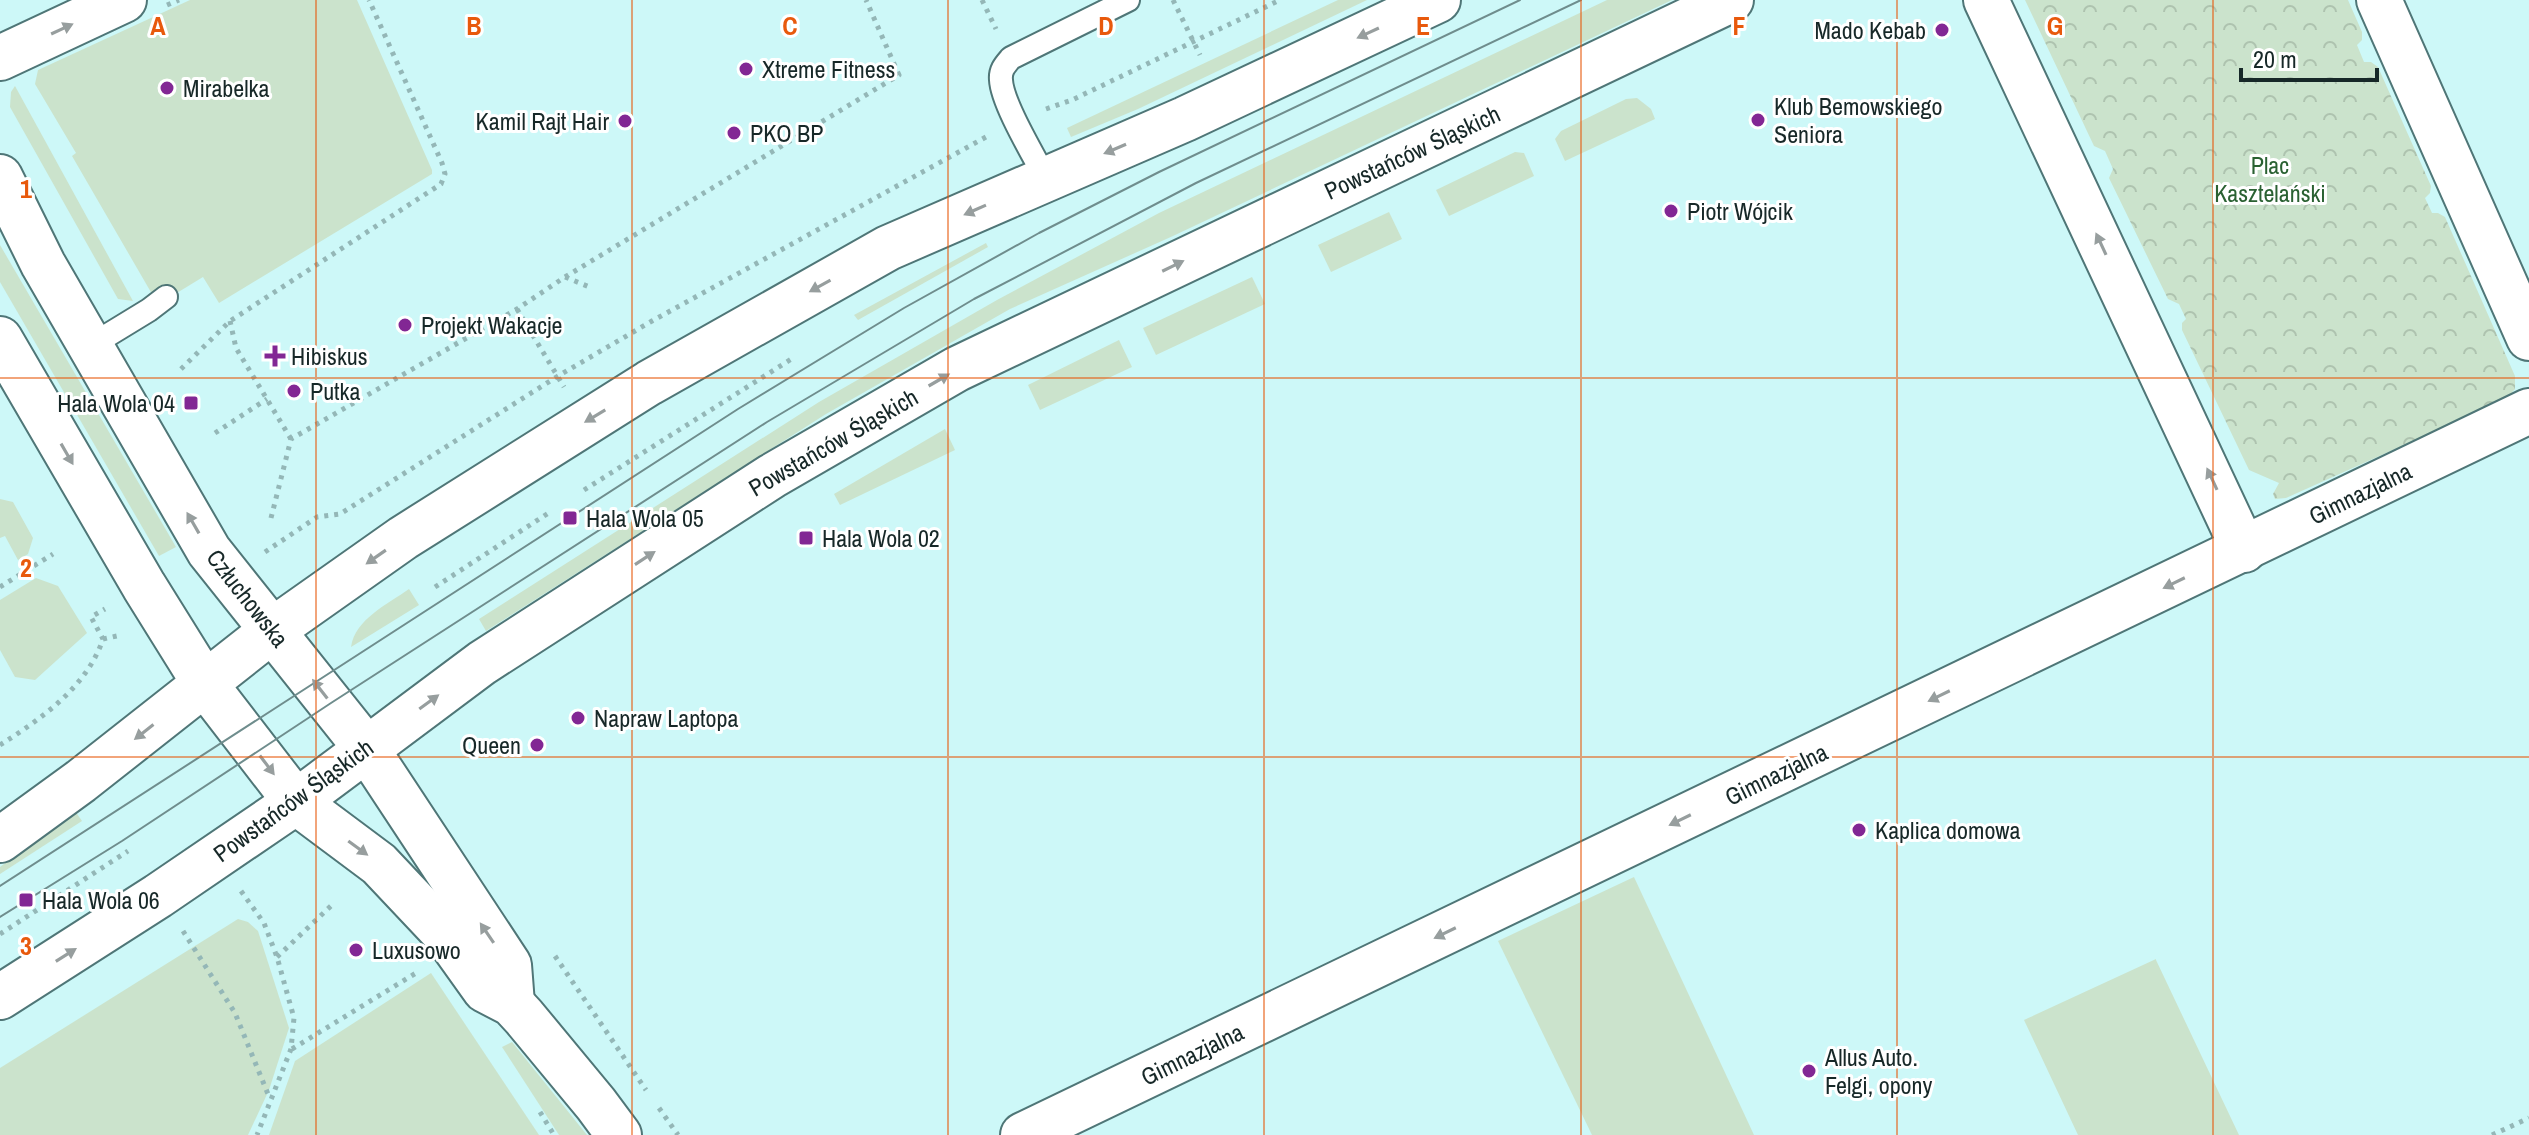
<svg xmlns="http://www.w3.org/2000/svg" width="2529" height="1135" font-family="'Archivo Narrow',sans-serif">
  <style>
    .green { fill: #cbe3cc }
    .park { fill: url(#park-crowns) }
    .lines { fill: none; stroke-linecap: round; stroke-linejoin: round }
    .service-casing { stroke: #4f7677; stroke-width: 26 }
    .minor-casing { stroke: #4f7677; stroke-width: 48 }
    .tertiary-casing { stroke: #4f7677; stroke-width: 48 }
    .secondary-casing { stroke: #4f7677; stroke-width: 48 }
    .path { stroke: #94b7b7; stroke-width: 5; stroke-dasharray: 4 6; stroke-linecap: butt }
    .service { stroke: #fff; stroke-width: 22 }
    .minor { stroke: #fff; stroke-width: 44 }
    .tertiary { stroke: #fff; stroke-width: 44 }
    .secondary { stroke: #fff; stroke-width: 44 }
    .tram { stroke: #6f8d8d; stroke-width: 2 }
    .oneway { fill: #979e9e }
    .grid { fill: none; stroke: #e8590c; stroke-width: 2; stroke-opacity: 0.55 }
    .poi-dot { fill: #822794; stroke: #fff; stroke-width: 3 }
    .labels { text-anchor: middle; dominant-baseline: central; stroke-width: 6; stroke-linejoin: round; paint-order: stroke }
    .poi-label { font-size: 24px; fill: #172828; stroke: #fff; text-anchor: start }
    .street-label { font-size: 24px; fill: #172828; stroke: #fff }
    .park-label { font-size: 24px; fill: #2a6132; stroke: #fff }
    .grid-label { font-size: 26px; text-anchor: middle; font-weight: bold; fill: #e8590c; stroke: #fff; stroke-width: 6; stroke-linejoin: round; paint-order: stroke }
  </style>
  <defs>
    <pattern id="park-crowns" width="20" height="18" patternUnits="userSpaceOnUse" patternTransform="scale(2)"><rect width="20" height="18" fill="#cbe3cc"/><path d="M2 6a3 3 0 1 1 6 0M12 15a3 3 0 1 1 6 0" fill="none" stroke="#aec3af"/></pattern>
  </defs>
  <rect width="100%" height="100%" fill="#cdf8f8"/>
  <g class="green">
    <polygon points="190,0 357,0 432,170 432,174 219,303 203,277 167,299 152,294 72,156 76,153 35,84 38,70"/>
    <polygon points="1338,0 1367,0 1138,109 1071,137 1067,128"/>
    <polygon points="1607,0 1672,0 1173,236 1010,309 826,414 486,631 479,619 819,402 997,300 1159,213"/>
    <polygon points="15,86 133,301 118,299 10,107 11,92"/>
    <polygon points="1637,98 1651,109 1655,119 1565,161 1555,139 1561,131 1626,99"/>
    <polygon points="1515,152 1524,153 1534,176 1449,216 1436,190"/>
    <polygon points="1389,212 1402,239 1331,272 1318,245"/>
    <polygon points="986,243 988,247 858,320 854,315"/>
    <polygon points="0,245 176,547 159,556 0,282"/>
    <polygon points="1252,277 1265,304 1156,355 1143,328"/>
    <polygon points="1119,340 1132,367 1040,410 1028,385"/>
    <polygon points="945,429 955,450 840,505 834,494"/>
    <polygon points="0,499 13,502 33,538 28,554 18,560 5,536 0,538"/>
    <polygon points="36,578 58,586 87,633 35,680 15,677 0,650 0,600"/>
    <path d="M409,589L419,605L351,647C355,619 388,604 409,589Z"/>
    <polygon points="75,811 82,821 0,874 0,867"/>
    <polygon points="1634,877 1754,1135 1592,1135 1498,941"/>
    <polygon points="238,919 248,922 258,931 289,1028 269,1090 248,1135 0,1135 0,1068"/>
    <polygon points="2156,959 2156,960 2239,1135 2078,1135 2024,1020"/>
    <polygon points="431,973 539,1135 269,1135 295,1061"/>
    <polygon points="512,1042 587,1135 559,1135 502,1047"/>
  </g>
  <polygon class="park" points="2025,0 2348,0 2362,32 2362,40 2357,45 2364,62 2371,62 2378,67 2431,186 2430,193 2425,198 2432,213 2438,213 2445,217 2515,376 2515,389 2508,397 2484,409 2286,498 2275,499 2273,494 2279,483 2249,470 2182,330 2182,323 2186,319 2179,304 2168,299 2109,178 2113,169 2105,151 2094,146"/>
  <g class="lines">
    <defs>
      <g id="service">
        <path d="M1046,179C1034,156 1002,103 1001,80C1000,70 1005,65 1011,58L1128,0"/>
        <polyline points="90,346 149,310 166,297"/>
      </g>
      <g id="minor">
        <polyline points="1986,0 2244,550"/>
        <polyline points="0,58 124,0"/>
        <polyline points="366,748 509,965 512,1004"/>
        <polyline points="296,802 379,864 445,934 485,990 512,1004 524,1017 596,1104 619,1135"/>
        <polyline points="1023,1135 2529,411"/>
      </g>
      <g id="tertiary">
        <polyline points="2379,0 2529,338"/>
        <polyline points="0,177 43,264 209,551 366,748"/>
        <polyline points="0,339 144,586 205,684 296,802"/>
      </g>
      <g id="secondary">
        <polyline points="0,840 81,781 274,629 403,538 649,383 888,248 1185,119 1438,0"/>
        <polyline points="0,997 158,896 296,802 482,663 772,476 957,369 1731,0"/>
      </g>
    </defs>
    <use href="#service" class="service-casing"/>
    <use href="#minor" class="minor-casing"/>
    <use href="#tertiary" class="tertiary-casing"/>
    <use href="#secondary" class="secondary-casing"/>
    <g class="path">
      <polyline points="982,0 996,29"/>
      <polyline points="1173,0 1200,55"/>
      <polyline points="167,5 179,0"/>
      <polyline points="1046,109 1072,100 1280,0"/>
      <polyline points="565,277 899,75 866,0"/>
      <polyline points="517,309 564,387"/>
      <polyline points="230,321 236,348 291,439"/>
      <polyline points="181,369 230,321 441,184 445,174 442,163 369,0"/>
      <polyline points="215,433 267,399"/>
      <polyline points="584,490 793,358"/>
      <polyline points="271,518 291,439 517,309 565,277 592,288"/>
      <polyline points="265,552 317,517 340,514 558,376 652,321 986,137"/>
      <polyline points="0,587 53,554"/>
      <polyline points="435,587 550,512"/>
      <polyline points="103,639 121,635"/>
      <path d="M0,745C41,719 87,687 103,639L91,617L105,609"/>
      <polyline points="241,891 264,923 277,957 294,1018 291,1049 257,1135"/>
      <polyline points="183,931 235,1013 270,1099"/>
      <polyline points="0,934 128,851"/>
      <polyline points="555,956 646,1090"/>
      <polyline points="277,957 334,903"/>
      <polyline points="292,1049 416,973"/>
      <polyline points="659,1108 678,1135"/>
      <polyline points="540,1112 554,1135"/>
      <polyline points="2492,1135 2529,1118"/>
    </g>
    <use href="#service" class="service"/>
    <use href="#minor" class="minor"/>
    <use href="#tertiary" class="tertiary"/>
    <use href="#secondary" class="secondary"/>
    <g class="tram">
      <polyline points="0,886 738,409 904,308 1039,233 1159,172 1520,0"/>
      <polyline points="0,917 122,841 331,703 767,422 974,299 1196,183 1581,0"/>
    </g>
  </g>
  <defs><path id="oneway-solid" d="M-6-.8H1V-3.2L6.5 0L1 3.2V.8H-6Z" transform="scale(2)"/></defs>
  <g class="oneway">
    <use href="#oneway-solid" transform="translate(62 29) rotate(-25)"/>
    <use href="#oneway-solid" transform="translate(1368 33) rotate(155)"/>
    <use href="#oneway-solid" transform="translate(1115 149) rotate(157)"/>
    <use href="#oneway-solid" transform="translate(975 210) rotate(156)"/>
    <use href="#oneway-solid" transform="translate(2101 244) rotate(-115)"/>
    <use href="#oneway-solid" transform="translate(1173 266) rotate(-26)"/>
    <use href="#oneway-solid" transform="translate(820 286) rotate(151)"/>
    <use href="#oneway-solid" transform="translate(939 380) rotate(-30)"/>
    <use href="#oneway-solid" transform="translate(595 416) rotate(149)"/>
    <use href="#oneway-solid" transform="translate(67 454) rotate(60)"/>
    <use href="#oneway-solid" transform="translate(2212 479) rotate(-115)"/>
    <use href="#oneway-solid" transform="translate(193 523) rotate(-120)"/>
    <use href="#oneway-solid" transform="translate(376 557) rotate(145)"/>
    <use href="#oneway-solid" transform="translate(645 558) rotate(-33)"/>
    <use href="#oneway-solid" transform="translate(2174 583) rotate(154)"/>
    <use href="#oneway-solid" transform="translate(320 689) rotate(-128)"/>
    <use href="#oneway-solid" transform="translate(1939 696) rotate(154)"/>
    <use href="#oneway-solid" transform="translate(429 702) rotate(-36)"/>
    <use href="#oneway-solid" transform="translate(144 732) rotate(142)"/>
    <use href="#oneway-solid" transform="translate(267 765) rotate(53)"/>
    <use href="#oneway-solid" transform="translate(1680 820) rotate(154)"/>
    <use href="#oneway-solid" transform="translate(358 848) rotate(36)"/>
    <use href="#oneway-solid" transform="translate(487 933) rotate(-124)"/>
    <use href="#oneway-solid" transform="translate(1445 933) rotate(154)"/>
    <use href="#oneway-solid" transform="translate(66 955) rotate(-32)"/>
  </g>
  <path class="grid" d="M316,0V1135M632,0V1135M948,0V1135M1264,0V1135M1581,0V1135M1897,0V1135M2213,0V1135M0,378H2529M0,757H2529"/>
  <g class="poi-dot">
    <circle cx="1942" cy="30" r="8"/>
    <circle cx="746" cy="69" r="8"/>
    <circle cx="167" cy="88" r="8"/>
    <circle cx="1758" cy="120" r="8"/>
    <circle cx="625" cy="121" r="8"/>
    <circle cx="734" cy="133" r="8"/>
    <circle cx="1671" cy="211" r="8"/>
    <circle cx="405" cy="325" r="8"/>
    <path d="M271 344h8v8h8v8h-8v8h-8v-8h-8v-8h8z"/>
    <circle cx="294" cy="391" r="8"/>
    <rect x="183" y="395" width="16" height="16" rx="4"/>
    <rect x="562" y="510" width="16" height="16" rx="4"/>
    <rect x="798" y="530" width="16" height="16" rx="4"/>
    <circle cx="578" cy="718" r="8"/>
    <circle cx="537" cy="745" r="8"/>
    <circle cx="1859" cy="830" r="8"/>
    <rect x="18" y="892" width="16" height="16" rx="4"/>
    <circle cx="356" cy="950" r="8"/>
    <circle cx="1809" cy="1071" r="8"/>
  </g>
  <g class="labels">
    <g class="poi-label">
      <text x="1926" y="30" text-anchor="end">Mado Kebab</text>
      <text x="762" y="69">Xtreme Fitness</text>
      <text x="183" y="88">Mirabelka</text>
      <text x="1774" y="106">Klub Bemowskiego<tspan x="1774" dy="28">Seniora</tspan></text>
      <text x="609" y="121" text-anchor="end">Kamil Rajt Hair</text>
      <text x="750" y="133">PKO BP</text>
      <text x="1687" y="211">Piotr Wójcik</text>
      <text x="421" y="325">Projekt Wakacje</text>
      <text x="291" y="356">Hibiskus</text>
      <text x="310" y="391">Putka</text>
      <text x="175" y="403" text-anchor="end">Hala Wola 04</text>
      <text x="586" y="518">Hala Wola 05</text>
      <text x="822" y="538">Hala Wola 02</text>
      <text x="594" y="718">Napraw Laptopa</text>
      <text x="521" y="745" text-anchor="end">Queen</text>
      <text x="1875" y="830">Kaplica domowa</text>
      <text x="42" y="900">Hala Wola 06</text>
      <text x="372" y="950">Luxusowo</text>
      <text x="1825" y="1057">Allus Auto.<tspan x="1825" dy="28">Felgi, opony</tspan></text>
    </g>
    <g class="street-label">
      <text transform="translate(1412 152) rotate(-25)">Powstańców Śląskich</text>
      <text transform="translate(833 442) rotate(-30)">Powstańców Śląskich</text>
      <text transform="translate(2360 493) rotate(-26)">Gimnazjalna</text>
      <text transform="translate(248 598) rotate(52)">Człuchowska</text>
      <text transform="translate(1776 774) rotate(-26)">Gimnazjalna</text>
      <text transform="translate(293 800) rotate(-36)">Powstańców Śląskich</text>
      <text transform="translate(1192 1054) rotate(-26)">Gimnazjalna</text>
    </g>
    <g class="park-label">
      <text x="2270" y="165">Plac<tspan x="2270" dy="28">Kasztelański</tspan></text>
    </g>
  </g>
  <g class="grid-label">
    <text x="158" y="35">A</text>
    <text x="474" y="35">B</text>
    <text x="790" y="35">C</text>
    <text x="1106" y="35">D</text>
    <text x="1423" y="35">E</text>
    <text x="1739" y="35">F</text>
    <text x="2055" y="35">G</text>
    <text x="26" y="198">1</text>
    <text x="26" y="577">2</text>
    <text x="26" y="955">3</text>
  </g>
  <path d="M2241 68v12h136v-12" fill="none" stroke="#172828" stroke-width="4"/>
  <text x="2253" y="68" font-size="24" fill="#172828" stroke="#ffffff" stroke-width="6" paint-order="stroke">20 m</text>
</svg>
